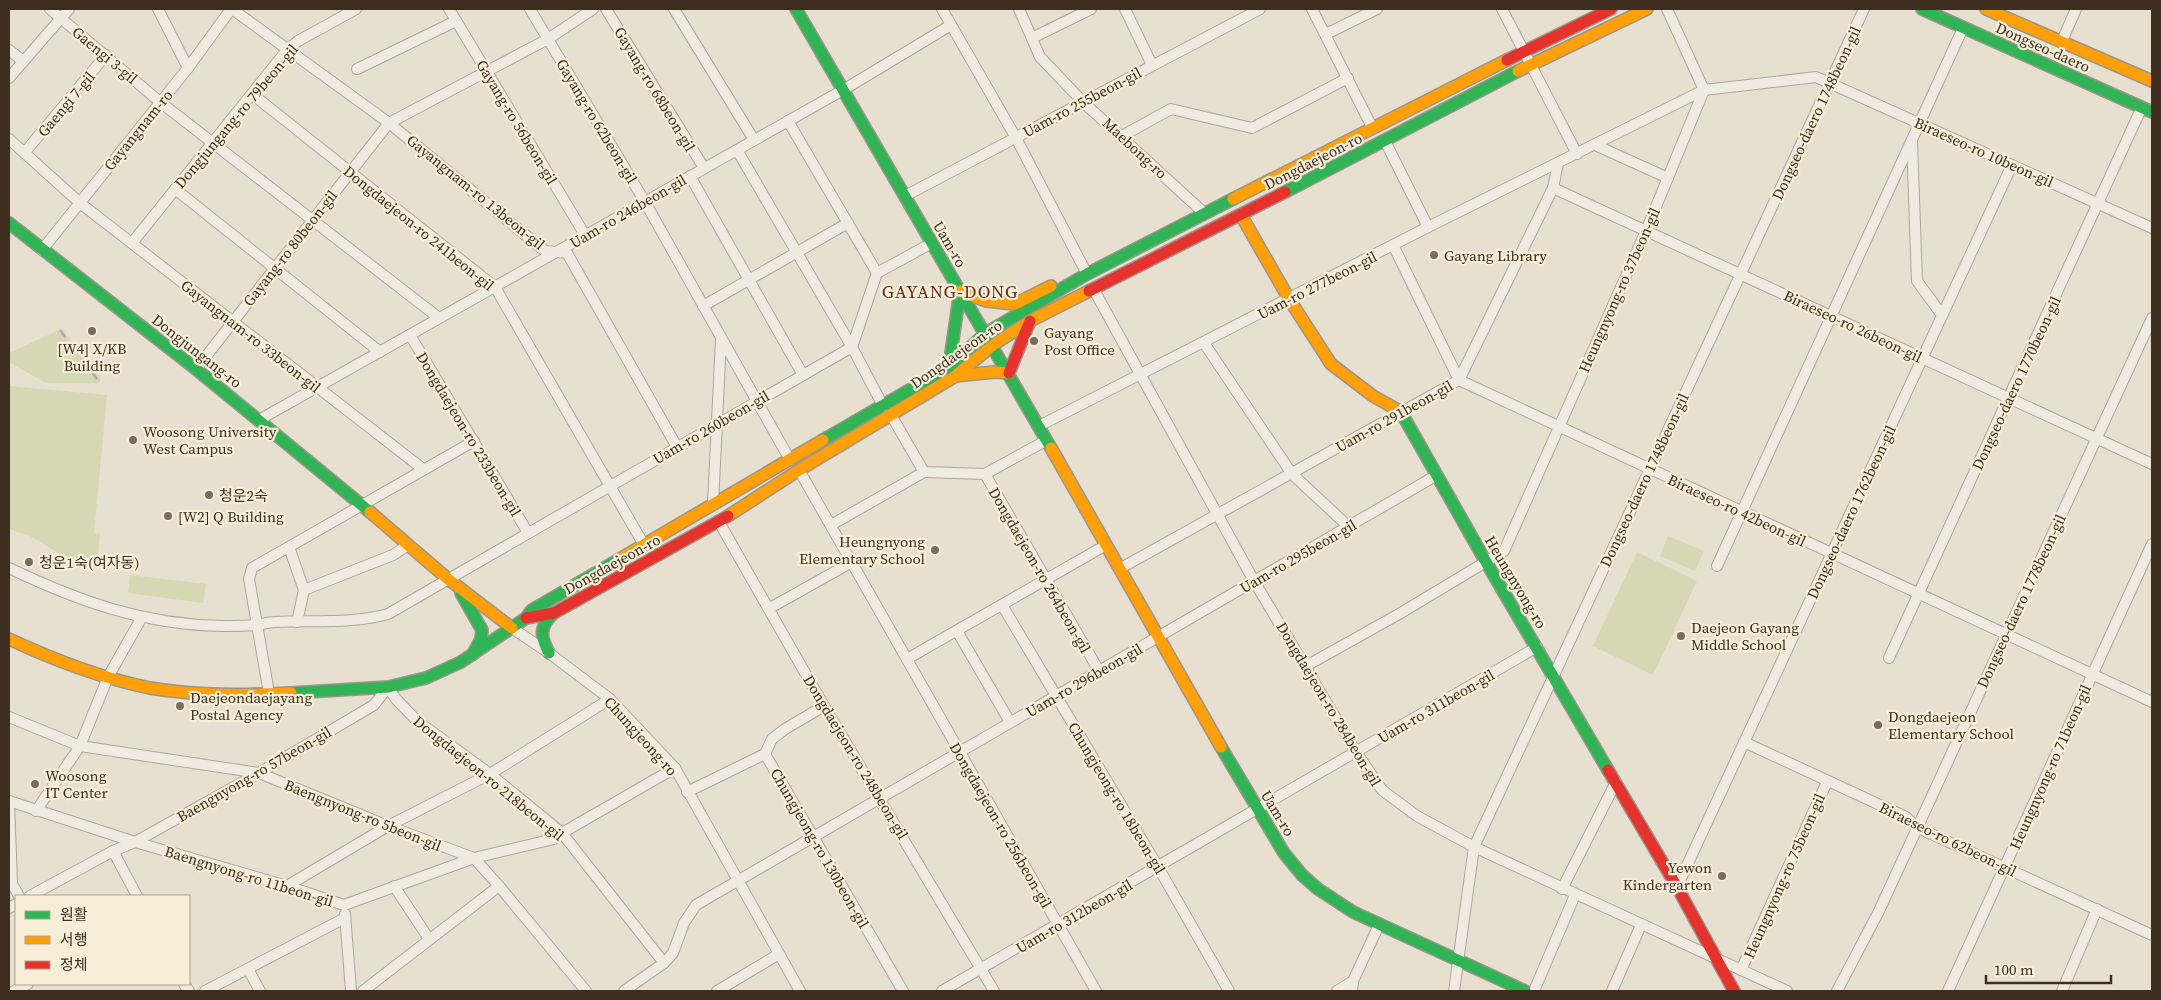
<svg xmlns="http://www.w3.org/2000/svg" width="2161" height="1000" font-family="'Source Serif 4','Noto Sans KR',serif">
  <style>
    .green { fill: #d6d7b3 }
    .lines { fill: none; stroke-linecap: round; stroke-linejoin: round }
    .street-casing { stroke: #ada599; stroke-width: 12 }
    .fast-casing { stroke: #9c958a; stroke-width: 14 }
    .slow-casing { stroke: #9c958a; stroke-width: 14 }
    .jam-casing { stroke: #9c958a; stroke-width: 14 }
    .street { stroke: #efebe3; stroke-width: 10 }
    .fast { stroke: #30b455; stroke-width: 11 }
    .slow { stroke: #ff9f0a; stroke-width: 11 }
    .jam { stroke: #e5322d; stroke-width: 11 }
    .rail { stroke: #afaaa2; stroke-width: 2.5; stroke-dasharray: 9 9; stroke-linecap: butt }
    .poi-dot { fill: #786c5e; stroke: #f7eed8; stroke-width: 2 }
    .labels { text-anchor: middle; dominant-baseline: central; stroke-width: 4.5; stroke-linejoin: round; paint-order: stroke }
    .street-label { font-size: 15px; fill: #3d2e20; stroke: #f7eed8 }
    .poi-label { font-size: 15px; fill: #3d2e20; stroke: #f7eed8; text-anchor: start }
    .quarter-label { font-size: 18px; letter-spacing: 1px; fill: #6b2e1e; stroke: #f7eed8 }
  </style>
  <rect width="100%" height="100%" fill="#e7e0d1"/>
  <g class="green">
    <polygon points="61,329 100,377 100,383 46,383 9,362 9,353"/>
    <polygon points="9,386 107,395 94,533 100,534 97,568 73,565 59,553 30,536 9,529"/>
    <polygon points="1668,536 1704,551 1695,571 1660,556"/>
    <polygon points="1637,552 1697,581 1653,675 1593,646"/>
    <polygon points="130,575 206,584 203,603 128,593"/>
  </g>
  <g class="lines">
    <defs>
      <g id="street">
        <polyline points="50,9 160,102 439,318"/>
        <polyline points="158,9 188,68"/>
        <polyline points="232,9 389,123 545,251 567,253 677,447"/>
        <polyline points="449,9 585,235"/>
        <polyline points="530,9 645,202 790,460"/>
        <polyline points="606,9 704,168"/>
        <polyline points="674,9 754,140"/>
        <polyline points="942,9 1016,138 1087,274"/>
        <polyline points="1019,9 1040,57 1083,102 1204,213"/>
        <polyline points="1125,9 1152,65"/>
        <polyline points="1312,9 1372,127"/>
        <polyline points="1502,9 1577,154"/>
        <polyline points="1326,34 1377,9"/>
        <polyline points="1032,38 1091,9"/>
        <polyline points="2062,41 2076,9"/>
        <polyline points="9,50 23,61"/>
        <polyline points="357,69 456,21"/>
        <polyline points="9,78 69,9"/>
        <polyline points="252,94 495,287 644,545"/>
        <polyline points="788,121 877,273"/>
        <polyline points="1122,136 1171,109 1252,128 1348,78"/>
        <polyline points="9,139 80,203 423,469"/>
        <polyline points="1385,141 1428,227"/>
        <polyline points="1912,142 1917,281 1942,315"/>
        <polyline points="1595,145 1668,178"/>
        <polyline points="737,150 852,347 883,406"/>
        <polyline points="25,152 106,55"/>
        <polyline points="690,176 803,375"/>
        <polyline points="1553,188 2152,464"/>
        <polyline points="175,189 380,352"/>
        <polyline points="905,196 1260,9"/>
        <polyline points="132,243 287,50 298,41 356,9"/>
        <polyline points="1393,245 1459,380 2152,702"/>
        <polyline points="42,250 188,68 231,9"/>
        <polyline points="1094,290 1254,581 1356,752 1382,790 1417,816 1474,847 1787,991"/>
        <polyline points="703,306 848,223"/>
        <polyline points="410,335 528,533"/>
        <polyline points="1204,343 1292,474 1349,527"/>
        <polyline points="196,369 389,123 548,39 593,9"/>
        <polyline points="891,415 924,472 985,474 1099,671"/>
        <polyline points="259,420 843,90 951,25"/>
        <polyline points="1039,426 1428,227 1704,90 1816,77 2152,228"/>
        <polyline points="799,470 1096,991"/>
        <polyline points="985,474 1047,440"/>
        <polyline points="713,504 721,339"/>
        <polyline points="719,522 824,706 994,991"/>
        <polyline points="831,525 924,472"/>
        <polyline points="289,547 304,590 297,622"/>
        <polyline points="1717,566 1963,28"/>
        <path d="M9,568C78,601 144,625 223,626C234,626 246,626 257,625C263,624 269,622 275,622C313,620 352,624 388,614L852,347L877,273L932,243"/>
        <polyline points="1121,568 1459,380 1553,188 1558,163"/>
        <polyline points="304,590 393,555 408,545"/>
        <polyline points="1002,605 1158,867 1229,991"/>
        <polyline points="770,608 852,562"/>
        <polyline points="512,628 549,653 610,699 675,768 800,991"/>
        <polyline points="957,631 1010,722"/>
        <polyline points="1889,658 2142,107"/>
        <polyline points="907,659 1106,545"/>
        <polyline points="1306,666 1399,614 1504,551 1646,231 1704,90 1667,9"/>
        <polyline points="269,693 249,579 252,568 474,441"/>
        <polyline points="9,717 80,746 259,773 388,826 474,858 499,886 586,991"/>
        <polyline points="1744,742 1906,817 1916,827 2152,935"/>
        <polyline points="765,754 903,991"/>
        <polyline points="765,754 772,739 785,729 824,706"/>
        <polyline points="687,792 765,754"/>
        <polyline points="9,801 135,842 287,886 344,905 474,858 554,839 562,833 675,768"/>
        <polyline points="9,801 12,884 19,896"/>
        <polyline points="36,811 80,746 108,677 142,617"/>
        <polyline points="113,851 137,896"/>
        <polyline points="287,886 388,826 490,774 610,699"/>
        <polyline points="394,886 429,939"/>
        <polyline points="1677,887 2012,165"/>
        <polyline points="1562,889 1616,782"/>
        <polyline points="30,896 113,851 135,842 259,773 374,705 388,687 396,699 416,720 490,774 562,833 664,963"/>
        <polyline points="9,908 16,904"/>
        <polyline points="345,914 351,991"/>
        <polyline points="248,969 260,991"/>
        <polyline points="1741,970 1827,782"/>
        <polyline points="184,984 189,991"/>
        <polyline points="14,991 28,984"/>
        <polyline points="205,991 345,918"/>
        <polyline points="363,991 499,886"/>
        <polyline points="624,991 664,963 673,953 684,923 696,905 1437,475"/>
        <polyline points="717,991 779,954"/>
        <polyline points="942,991 1537,647"/>
        <polyline points="1337,991 1353,981"/>
        <polyline points="1352,991 1353,981 1379,925"/>
        <polyline points="1454,991 1474,847 1864,9"/>
        <polyline points="1534,991 1575,895"/>
        <polyline points="1612,991 1641,925"/>
        <polyline points="1837,991 1879,911 2152,318"/>
        <polyline points="1948,991 2152,544"/>
        <polyline points="2062,991 2097,909"/>
      </g>
      <g id="fast">
        <polyline points="796,9 1051,448"/>
        <polyline points="1922,9 2152,112"/>
        <polyline points="1285,192 1518,71"/>
        <polyline points="9,223 196,369 370,512"/>
        <polyline points="949,367 960,291"/>
        <polyline points="1398,410 1401,412 1486,562 1608,770"/>
        <polyline points="823,440 949,367 986,333 1087,274 1233,199"/>
        <polyline points="461,593 482,630 481,639 473,654"/>
        <path d="M549,653C540,636 539,627 554,613"/>
        <polyline points="291,693 388,687 426,678 461,662 526,618 532,610 618,560"/>
        <polyline points="1221,747 1284,853 1302,875 1318,889 1353,912 1525,991"/>
      </g>
      <g id="slow">
        <polyline points="1986,9 2152,81"/>
        <polyline points="1518,71 1647,9"/>
        <polyline points="1233,199 1507,60"/>
        <polyline points="1241,215 1289,299 1331,364 1373,396 1398,410"/>
        <polyline points="960,291 986,301 1015,304 1051,286"/>
        <polyline points="955,376 995,372 1009,373"/>
        <polyline points="1051,448 1221,747"/>
        <polyline points="370,512 448,579 512,628"/>
        <polyline points="728,516 799,470 954,377 993,345 1030,321 1089,291"/>
        <polyline points="618,560 823,440"/>
        <path d="M9,639C54,660 101,678 150,688C196,696 244,695 291,693"/>
      </g>
      <g id="jam">
        <polyline points="1507,60 1611,9"/>
        <polyline points="1089,291 1285,192"/>
        <polyline points="1009,373 1030,321"/>
        <polyline points="526,618 554,613 728,516"/>
        <polyline points="1608,770 1677,887 1734,991"/>
      </g>
    </defs>
    <use href="#street" class="street-casing"/>
    <use href="#fast" class="fast-casing"/>
    <use href="#slow" class="slow-casing"/>
    <use href="#jam" class="jam-casing"/>
    <use href="#street" class="street"/>
    <use href="#fast" class="fast"/>
    <use href="#slow" class="slow"/>
    <use href="#jam" class="jam"/>
    <polyline class="rail" points="60,330 97,379"/>
  </g>
  <g class="poi-dot">
    <circle cx="1434" cy="255" r="5"/>
    <circle cx="92" cy="331" r="5"/>
    <circle cx="1034" cy="341" r="5"/>
    <circle cx="133" cy="440" r="5"/>
    <circle cx="209" cy="495" r="5"/>
    <circle cx="168" cy="516" r="5"/>
    <circle cx="935" cy="550" r="5"/>
    <circle cx="29" cy="562" r="5"/>
    <circle cx="1681" cy="636" r="5"/>
    <circle cx="180" cy="706" r="5"/>
    <circle cx="1878" cy="725" r="5"/>
    <circle cx="35" cy="784" r="5"/>
    <circle cx="1722" cy="876" r="5"/>
  </g>
  <g class="labels">
    <g class="street-label">
      <text transform="translate(2043 47) rotate(24)">Dongseo-daero</text>
      <text transform="translate(105 55) rotate(40)">Gaengi 3-gil</text>
      <text transform="translate(655 89) rotate(59)">Gayang-ro 68beon-gil</text>
      <text transform="translate(1082 102) rotate(-28)">Uam-ro 255beon-gil</text>
      <text transform="translate(66 104) rotate(-50)">Gaengi 7-gil</text>
      <text transform="translate(1816 113) rotate(-65)">Dongseo-daero 1748beon-gil</text>
      <text transform="translate(236 116) rotate(-50)">Dongjungang-ro 79beon-gil</text>
      <text transform="translate(597 121) rotate(59)">Gayang-ro 62beon-gil</text>
      <text transform="translate(517 122) rotate(59)">Gayang-ro 56beon-gil</text>
      <text transform="translate(138 130) rotate(-51)">Gayangnam-ro</text>
      <text transform="translate(1135 148) rotate(43)">Maebong-ro</text>
      <text transform="translate(1984 152) rotate(24)">Biraeseo-ro 10beon-gil</text>
      <text transform="translate(1313 161) rotate(-27)">Dongdaejeon-ro</text>
      <text transform="translate(476 192) rotate(39)">Gayangnam-ro 13beon-gil</text>
      <text transform="translate(628 211) rotate(-30)">Uam-ro 246beon-gil</text>
      <text transform="translate(419 228) rotate(39)">Dongdaejeon-ro 241beon-gil</text>
      <text transform="translate(950 244) rotate(60)">Uam-ro</text>
      <text transform="translate(290 248) rotate(-52)">Gayang-ro 80beon-gil</text>
      <text transform="translate(1317 285) rotate(-27)">Uam-ro 277beon-gil</text>
      <text transform="translate(1619 290) rotate(-66)">Heungnyong-ro 37beon-gil</text>
      <text transform="translate(1853 326) rotate(25)">Biraeseo-ro 26beon-gil</text>
      <text transform="translate(251 336) rotate(38)">Gayangnam-ro 33beon-gil</text>
      <text transform="translate(197 351) rotate(38)">Dongjungang-ro</text>
      <text transform="translate(956 354) rotate(-35)">Dongdaejeon-ro</text>
      <text transform="translate(2016 383) rotate(-65)">Dongseo-daero 1770beon-gil</text>
      <text transform="translate(1394 416) rotate(-29)">Uam-ro 291beon-gil</text>
      <text transform="translate(711 427) rotate(-30)">Uam-ro 260beon-gil</text>
      <text transform="translate(469 434) rotate(59)">Dongdaejeon-ro 233beon-gil</text>
      <text transform="translate(1644 480) rotate(-65)">Dongseo-daero 1748beon-gil</text>
      <text transform="translate(1737 510) rotate(25)">Biraeseo-ro 42beon-gil</text>
      <text transform="translate(1851 512) rotate(-65)">Dongseo-daero 1762beon-gil</text>
      <text transform="translate(1298 556) rotate(-30)">Uam-ro 295beon-gil</text>
      <text transform="translate(612 564) rotate(-29)">Dongdaejeon-ro</text>
      <text transform="translate(1040 570) rotate(60)">Dongdaejeon-ro 264beon-gil</text>
      <text transform="translate(1516 582) rotate(59)">Heungnyong-ro</text>
      <text transform="translate(2021 601) rotate(-65)">Dongseo-daero 1778beon-gil</text>
      <text transform="translate(1084 680) rotate(-30)">Uam-ro 296beon-gil</text>
      <text transform="translate(1329 704) rotate(59)">Dongdaejeon-ro 284beon-gil</text>
      <text transform="translate(1436 706) rotate(-30)">Uam-ro 311beon-gil</text>
      <text transform="translate(641 736) rotate(48)">Chungjeong-ro</text>
      <text transform="translate(856 757) rotate(59)">Dongdaejeon-ro 248beon-gil</text>
      <text transform="translate(2050 767) rotate(-66)">Heungnyong-ro 71beon-gil</text>
      <text transform="translate(254 774) rotate(-30)">Baengnyong-ro 57beon-gil</text>
      <text transform="translate(489 778) rotate(39)">Dongdaejeon-ro 218beon-gil</text>
      <text transform="translate(1117 798) rotate(59)">Chungjeong-ro 18beon-gil</text>
      <text transform="translate(1278 813) rotate(59)">Uam-ro</text>
      <text transform="translate(363 815) rotate(22)">Baengnyong-ro 5beon-gil</text>
      <text transform="translate(1001 825) rotate(60)">Dongdaejeon-ro 256beon-gil</text>
      <text transform="translate(1948 839) rotate(26)">Biraeseo-ro 62beon-gil</text>
      <text transform="translate(820 848) rotate(60)">Chungjeong-ro 130beon-gil</text>
      <text transform="translate(249 876) rotate(17)">Baengnyong-ro 11beon-gil</text>
      <text transform="translate(1784 876) rotate(-66)">Heungnyong-ro 75beon-gil</text>
      <text transform="translate(1074 916) rotate(-30)">Uam-ro 312beon-gil</text>
    </g>
    <g class="poi-label">
      <text x="1444" y="255">Gayang Library</text>
      <text x="1044" y="332">Gayang<tspan x="1044" dy="17">Post Office</tspan></text>
      <text x="92" y="348" text-anchor="middle">[W4] X/KB<tspan x="92" dy="17">Building</tspan></text>
      <text x="143" y="431">Woosong University<tspan x="143" dy="17">West Campus</tspan></text>
      <text x="219" y="495">청운2숙</text>
      <text x="178" y="516">[W2] Q Building</text>
      <text x="925" y="541" text-anchor="end">Heungnyong<tspan x="925" dy="17">Elementary School</tspan></text>
      <text x="39" y="562">청운1숙(여자동)</text>
      <text x="1691" y="627">Daejeon Gayang<tspan x="1691" dy="17">Middle School</tspan></text>
      <text x="190" y="697">Daejeondaejayang<tspan x="190" dy="17">Postal Agency</tspan></text>
      <text x="1888" y="716">Dongdaejeon<tspan x="1888" dy="17">Elementary School</tspan></text>
      <text x="45" y="775">Woosong<tspan x="45" dy="17">IT Center</tspan></text>
      <text x="1712" y="867" text-anchor="end">Yewon<tspan x="1712" dy="17">Kindergarten</tspan></text>
    </g>
    <g class="quarter-label">
      <text x="950" y="291">GAYANG-DONG</text>
    </g>
  </g>
  <rect width="2161" height="1000" fill="none" stroke="#3d2e20" stroke-width="20"/>
  <rect x="15" y="895" width="175" height="90" fill="#f7eed8" stroke="#ada18e"/>
  <rect x="25" y="911" width="25" height="8" fill="#30b455" stroke="#ada18e"/>
  <text x="60" y="920" font-size="15" fill="#3d2e20">원활</text>
  <rect x="25" y="936" width="25" height="8" fill="#ff9f0a" stroke="#ada18e"/>
  <text x="60" y="945" font-size="15" fill="#3d2e20">서행</text>
  <rect x="25" y="961" width="25" height="8" fill="#e5322d" stroke="#ada18e"/>
  <text x="60" y="970" font-size="15" fill="#3d2e20">정체</text>
  <path d="M1986 975v8h125v-8" fill="none" stroke="#3d2e20" stroke-width="2.5"/>
  <text x="1994" y="975" font-size="15" fill="#3d2e20" stroke="#f7eed8" stroke-width="4" paint-order="stroke">100 m</text>
</svg>
